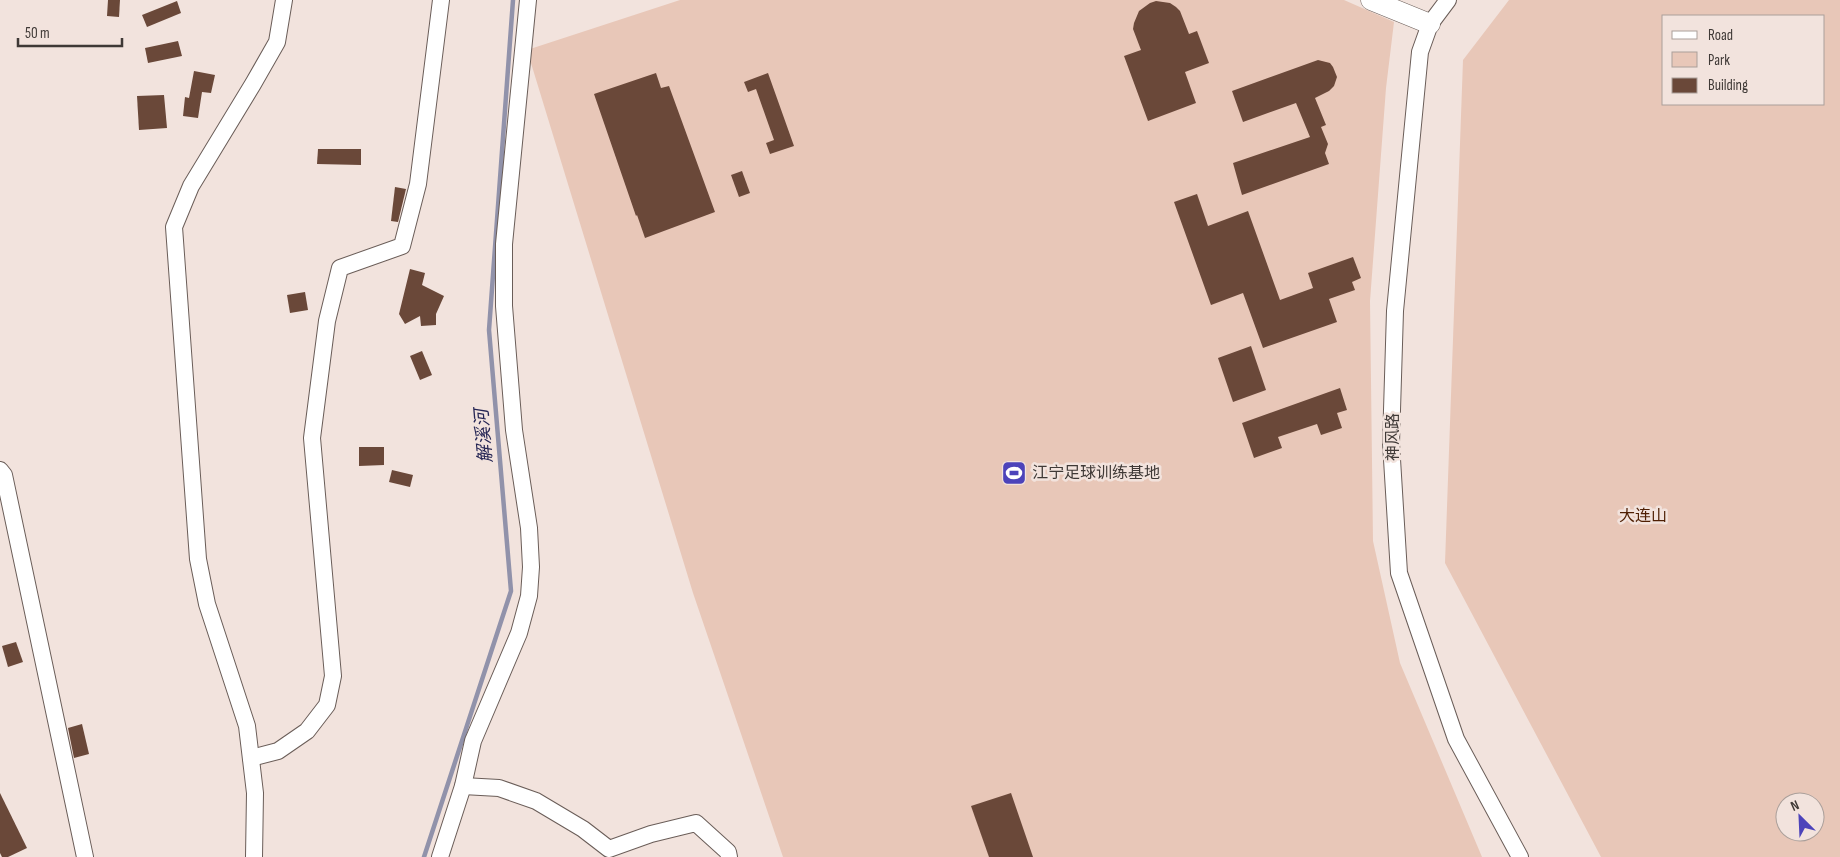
<svg xmlns="http://www.w3.org/2000/svg" width="1840" height="857" font-family="'Sofia Sans Condensed','Noto Sans SC',sans-serif">
  <style>
    .green { fill: #e8c7b8; fill-rule: evenodd }
    .lines { fill: none; stroke-linecap: round; stroke-linejoin: round }
    .stream { stroke: #9192aa; stroke-width: 4.5 }
    .building { fill: #6a4839 }
    .minor-casing { stroke: #6a5d58; stroke-width: 18 }
    .tertiary-casing { stroke: #6a5d58; stroke-width: 21 }
    .minor { stroke: #fff; stroke-width: 16 }
    .tertiary { stroke: #fff; stroke-width: 20 }
    .labels { text-anchor: middle; dominant-baseline: central; stroke-width: 5; stroke-linejoin: round; paint-order: stroke }
    .street-label { font-size: 16px; fill: #3f3936; stroke: #f2e3dd }
    .poi-label { font-size: 16px; fill: #3f3936; stroke: #f2e3dd; text-anchor: start }
    .park-label { font-size: 16px; fill: #4e1e02; stroke: #f2e3dd }
    .water-label { font-size: 18px; font-style: italic; fill: #252554; stroke: #f2e3dd }
  </style>
  <rect width="100%" height="100%" fill="#f2e3dd"/>
  <g class="green">
    <polygon points="680,0 1344,0 1394,22 1386,88 1370,301 1373,541 1400,663 1482,857 783,857 693,593 527,50"/>
    <path d="M1509,0H1840V857H1601L1445,563L1463,60ZM1664,16H1824V104H1664ZM1785,802H1815V832H1785Z"/>
  </g>
  <g class="lines">
    <polyline class="stream" points="424,857 511,591 489,330 513,0"/>
  </g>
  <g class="building">
    <polygon points="108,0 120,0 119,17 107,16"/>
    <polygon points="177,1 181,13 147,27 142,15"/>
    <polygon points="1156,1 1170,3 1176,7 1180,11 1189,34 1197,31 1209,63 1185,72 1196,103 1148,121 1124,56 1141,50 1133,29 1134,23 1139,11 1150,3"/>
    <polygon points="178,41 182,56 148,63 145,48"/>
    <polygon points="1318,60 1330,63 1333,67 1337,77 1334,86 1329,91 1315,98 1326,125 1321,127 1328,144 1325,153 1329,164 1242,195 1233,163 1310,137 1296,103 1243,122 1232,91"/>
    <polygon points="194,71 215,75 211,93 202,92 198,118 183,116 185,97 189,98"/>
    <polygon points="656,73 661,88 669,86 715,212 645,238 637,215 636,216 594,94"/>
    <polygon points="768,73 794,146 770,154 766,143 774,140 756,89 748,92 744,82"/>
    <polygon points="164,95 167,128 139,130 137,96"/>
    <polygon points="318,149 361,149 361,165 317,164"/>
    <polygon points="742,171 750,193 739,197 731,175"/>
    <polygon points="395,187 406,189 398,222 391,221"/>
    <polygon points="1197,194 1208,226 1248,211 1280,300 1313,288 1308,273 1353,257 1361,278 1352,282 1355,290 1329,299 1337,322 1263,348 1243,293 1211,305 1174,202"/>
    <polygon points="410,269 425,273 422,285 444,296 436,314 436,325 421,326 420,316 405,324 399,314"/>
    <polygon points="305,292 308,310 290,313 287,295"/>
    <polygon points="1251,346 1266,390 1233,402 1218,358"/>
    <polygon points="422,351 432,375 420,380 410,356"/>
    <polygon points="1340,388 1347,410 1337,413 1342,428 1321,435 1317,424 1278,437 1282,448 1254,458 1242,423"/>
    <polygon points="359,447 384,447 384,465 359,466"/>
    <polygon points="392,470 413,475 410,487 389,482"/>
    <polygon points="16,642 23,662 8,667 2,646"/>
    <polygon points="82,724 89,754 74,758 68,728"/>
    <polygon points="0,793 27,848 8,857 2,857 0,853"/>
    <polygon points="1011,793 1033,857 989,857 971,806"/>
  </g>
  <g class="lines">
    <defs>
      <g id="minor">
        <polyline points="1448,0 1430,24 1420,52 1395,311 1391,443 1399,573 1456,739 1520,857"/>
        <polyline points="0,470 4,475 85,857"/>
        <polyline points="251,758 278,751 307,731 327,705 333,676 312,438 327,321 340,268 402,246 418,184 441,0"/>
        <polyline points="463,786 499,788 536,801 583,829 609,849 651,834 696,823 728,852 729,857"/>
        <polyline points="254,857 255,793 247,726 207,604 198,559 174,227 191,186 253,84 277,42 284,0"/>
        <polyline points="440,857 463,786 473,741 519,633 529,596 531,567 529,528 514,430 504,306 504,244 528,0"/>
      </g>
      <polyline id="tertiary" points="1371,0 1430,24"/>
    </defs>
    <use href="#minor" class="minor-casing"/>
    <use href="#tertiary" class="tertiary-casing"/>
    <use href="#minor" class="minor"/>
    <use href="#tertiary" class="tertiary"/>
  </g>
  <defs>
    <symbol id="stadium-square" viewBox="-11 -11 22 22"><rect x="-9" y="-9" width="18" height="18" rx="4" fill="#4c43ba" stroke="#f2e3dd"/><path d="M0-5a6.5 5 0 1 0 0 10a6.5 5 0 1 0 0-10ZM-3.5-1.8h7v3.6h-7Z" fill="#fff"/></symbol>
  </defs>
  <g fill-rule="evenodd">
    <use href="#stadium-square" x="1000" y="459" width="28" height="28"/>
  </g>
  <g class="labels">
    <g class="street-label">
      <text transform="translate(1393 437) rotate(-90)">神风路</text>
    </g>
    <g class="poi-label">
      <text x="1032" y="473">江宁足球训练基地</text>
    </g>
    <g class="park-label">
      <text x="1643" y="516">大连山</text>
    </g>
    <g class="water-label">
      <text transform="translate(484 436) rotate(-95)">解溪河</text>
    </g>
  </g>
  <rect x="1662" y="15" width="162" height="90" fill="#f2e3dd" stroke="#aa9f9a"/>
  <rect x="1672" y="31" width="25" height="8" fill="#ffffff" stroke="#aa9f9a"/>
  <text x="1708" y="40" font-size="15" fill="#3f3936">Road</text>
  <rect x="1672" y="52" width="25" height="15" fill="#e8c7b8" stroke="#aa9f9a"/>
  <text x="1708" y="65" font-size="15" fill="#3f3936">Park</text>
  <rect x="1672" y="78" width="25" height="15" fill="#6a4839" stroke="#aa9f9a"/>
  <text x="1708" y="90" font-size="15" fill="#3f3936">Building</text>
  <g transform="translate(1800 817) rotate(336)"><circle r="24" fill="#f2e3dd" stroke="#aa9f9a"/>
  <path d="M0-4L9 19L0 12L-9 19Z" fill="#4c43ba"/>
  <text y="-8" font-size="14" font-weight="bold" text-anchor="middle" fill="#3f3936">N</text>
  </g>
  <path d="M18 38v8h104v-8" fill="none" stroke="#3f3936" stroke-width="2.5"/>
  <text x="25" y="38" font-size="15" fill="#3f3936" stroke="#f2e3dd" stroke-width="4" paint-order="stroke">50 m</text>
</svg>
